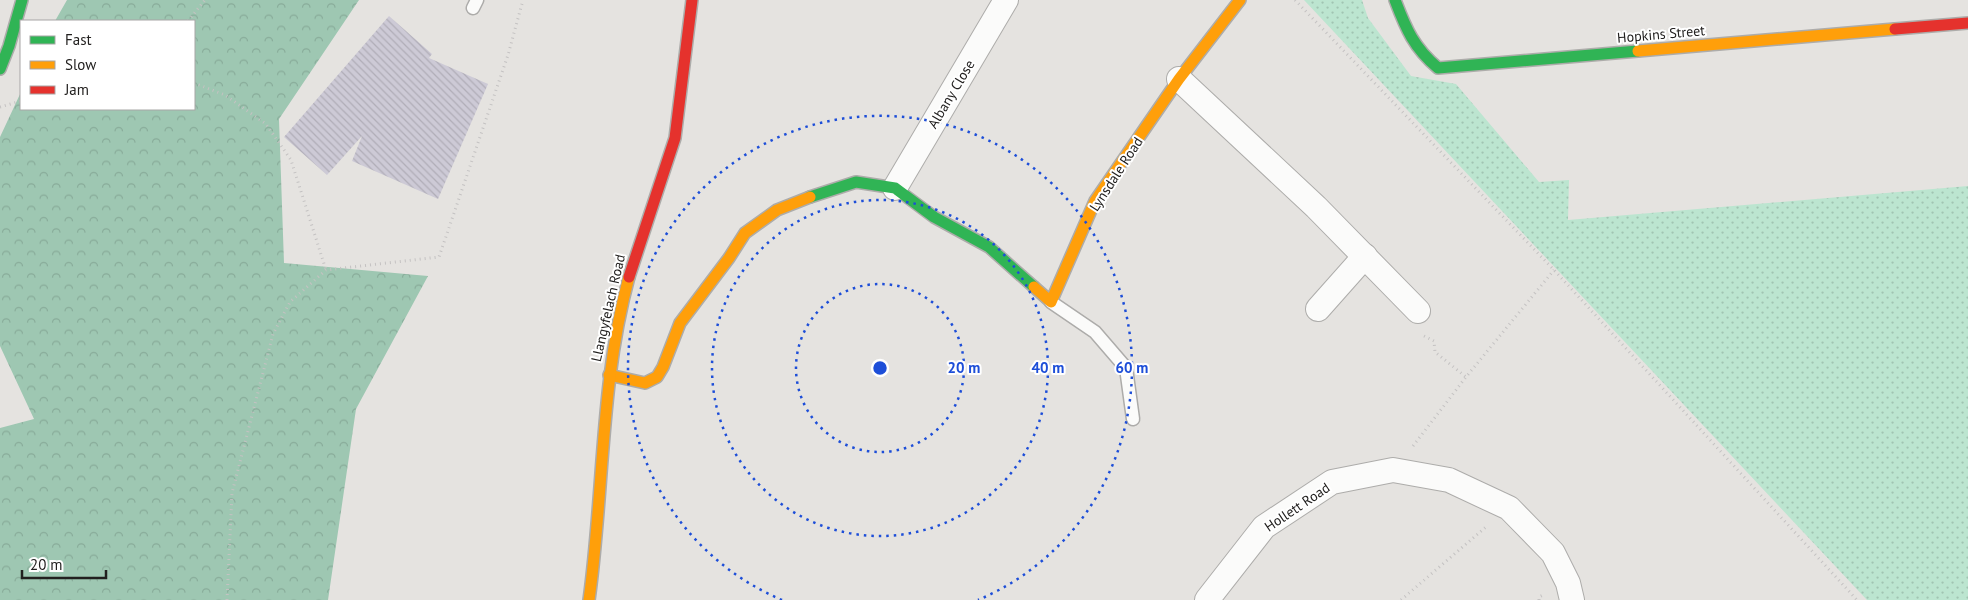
<svg xmlns="http://www.w3.org/2000/svg" width="1968" height="600" font-family="'PT Sans',sans-serif">
  <style>
    .grass { fill: url(#grass-dots) }
    .forest { fill: url(#forest-crowns) }
    .building { fill: url(#building-back-hatch) }
    .lines { fill: none; stroke-linecap: round; stroke-linejoin: round }
    .lane-casing { stroke: #adacaa; stroke-width: 15 }
    .street-casing { stroke: #adacaa; stroke-width: 26 }
    .fast-casing { stroke: #adacaa; stroke-width: 14 }
    .slow-casing { stroke: #adacaa; stroke-width: 14 }
    .jam-casing { stroke: #adacaa; stroke-width: 14 }
    .path { stroke: #c4c2c2; stroke-width: 3; stroke-dasharray: 1 4; stroke-linecap: butt }
    .lane { stroke: #fbfbfa; stroke-width: 12 }
    .street { stroke: #fbfbfa; stroke-width: 24 }
    .fast { stroke: #30b455; stroke-width: 11 }
    .slow { stroke: #ff9f0a; stroke-width: 11 }
    .jam { stroke: #e5322d; stroke-width: 11 }
    .ring { fill: none; stroke: #1d4ed8; stroke-width: 2.5; stroke-dasharray: 2.5 5 }
    .labels { text-anchor: middle; dominant-baseline: central; stroke-width: 4; stroke-linejoin: round; paint-order: stroke }
    .street-label { font-size: 14px; fill: #22201f; stroke: #fff }
    .centre { fill: #1d4ed8; stroke: #fff; stroke-width: 2.5 }
    .ring-label { font-size: 15px; text-anchor: middle; font-weight: bold; fill: #1d4ed8; stroke: #fff; stroke-width: 4; stroke-linejoin: round; paint-order: stroke }
  </style>
  <defs>
    <pattern id="grass-dots" width="8" height="8" patternUnits="userSpaceOnUse" patternTransform="scale(1.25)"><rect width="8" height="8" fill="#bce5d0"/><path d="M2 2h.1M6 6h.1" fill="none" stroke="#a1c4b2" stroke-width="1.8" stroke-linecap="round"/></pattern>
    <pattern id="forest-crowns" width="20" height="18" patternUnits="userSpaceOnUse" patternTransform="scale(1.25)"><rect width="20" height="18" fill="#9ec7b2"/><path d="M2 6a3 3 0 1 1 6 0M12 15a3 3 0 1 1 6 0" fill="none" stroke="#88ab99"/></pattern>
    <pattern id="building-back-hatch" width="6" height="6" patternUnits="userSpaceOnUse" patternTransform="scale(1.25)"><rect width="6" height="6" fill="#cdcad6"/><path d="M-1 5l2 2M0 0l6 6M5-1l2 2" fill="none" stroke="#b0adb7"/></pattern>
  </defs>
  <rect width="100%" height="100%" fill="#e5e3e0"/>
  <polygon class="grass" points="1304,0 1362,0 1368,18 1411,76 1456,84 1539,182 1569,180 1568,220 1968,186 1968,600 1867,600"/>
  <polygon class="forest" points="67,0 359,0 279,119 284,263 428,276 356,409 328,600 0,600 0,428 34,419 0,346 0,137 21,92 21,109 194,109 194,21 55,21"/>
  <polygon class="building" points="389,16 432,54 429,58 488,84 438,199 352,161 362,136 327,175 284,137"/>
  <g class="lines">
    <defs>
      <g id="lane">
        <polyline points="473,8 477,0"/>
        <polyline points="1051,302 1095,332 1126,368 1133,419"/>
      </g>
      <g id="street">
        <polyline points="1179,79 1316,207 1418,311"/>
        <polyline points="895,188 1006,0"/>
        <polyline points="1318,309 1365,256"/>
        <polyline points="1207,600 1264,527 1332,482 1393,470 1449,480 1509,508 1553,553 1568,583 1572,600"/>
      </g>
      <g id="fast">
        <path d="M1395,0C1406,29 1414,48 1438,68L1638,51"/>
        <polyline points="0,69 9,46 22,0"/>
        <polyline points="810,197 856,182 895,188 934,217 989,247 1034,287"/>
      </g>
      <g id="slow">
        <polyline points="1638,51 1895,29"/>
        <polyline points="1034,287 1051,302 1095,201 1179,79 1240,0"/>
        <polyline points="609,375 645,383 657,377 663,367 680,323 729,258 745,233 777,210 810,197"/>
        <path d="M589,600C604,493 600,382 629,277"/>
      </g>
      <g id="jam">
        <polyline points="1895,29 1968,23"/>
        <polyline points="629,277 675,138 692,0"/>
      </g>
    </defs>
    <use href="#lane" class="lane-casing"/>
    <use href="#street" class="street-casing"/>
    <use href="#fast" class="fast-casing"/>
    <use href="#slow" class="slow-casing"/>
    <use href="#jam" class="jam-casing"/>
    <g class="path">
      <polyline points="1295,0 1554,270 1857,600"/>
      <polyline points="188,21 205,0"/>
      <polyline points="194,83 225,95 266,124 291,160 326,270"/>
      <polyline points="0,107 21,101"/>
      <polyline points="1424,336 1434,341 1435,352 1466,377"/>
      <polyline points="1413,446 1466,377 1554,270"/>
      <polyline points="227,600 232,493 273,334 290,302 326,270 439,257 508,55 523,0"/>
      <polyline points="1401,600 1487,526"/>
      <polyline points="1539,600 1539,597 1545,594"/>
    </g>
    <use href="#lane" class="lane"/>
    <use href="#street" class="street"/>
    <use href="#fast" class="fast"/>
    <use href="#slow" class="slow"/>
    <use href="#jam" class="jam"/>
  </g>
  <g class="ring">
    <circle cx="880" cy="368" r="84"/>
    <circle cx="880" cy="368" r="168"/>
    <path d="M782 600A252 252 0 1 1 978 600"/>
  </g>
  <g class="labels">
    <g class="street-label">
      <text transform="translate(1661 34) rotate(-5)">Hopkins Street</text>
      <text transform="translate(951 94) rotate(-59)">Albany Close</text>
      <text transform="translate(1116 174) rotate(-57)">Lynsdale Road</text>
      <text transform="translate(608 308) rotate(-77)">Llangyfelach Road</text>
      <text transform="translate(1297 507) rotate(-34)">Hollett Road</text>
    </g>
  </g>
  <circle cx="880" cy="368" r="8" class="centre"/>
  <g class="ring-label">
    <text x="964" y="373">20 m</text>
    <text x="1048" y="373">40 m</text>
    <text x="1132" y="373">60 m</text>
  </g>
  <rect x="20" y="20" width="175" height="90" fill="#ffffff" stroke="#a7a6a5"/>
  <rect x="30" y="36" width="25" height="8" fill="#30b455" stroke="#a7a6a5"/>
  <text x="65" y="45" font-size="15" fill="#22201f">Fast</text>
  <rect x="30" y="61" width="25" height="8" fill="#ff9f0a" stroke="#a7a6a5"/>
  <text x="65" y="70" font-size="15" fill="#22201f">Slow</text>
  <rect x="30" y="86" width="25" height="8" fill="#e5322d" stroke="#a7a6a5"/>
  <text x="65" y="95" font-size="15" fill="#22201f">Jam</text>
  <path d="M22 570v8h84v-8" fill="none" stroke="#22201f" stroke-width="2.5"/>
  <text x="30" y="570" font-size="15" fill="#22201f" stroke="#ffffff" stroke-width="4" paint-order="stroke">20 m</text>
</svg>
